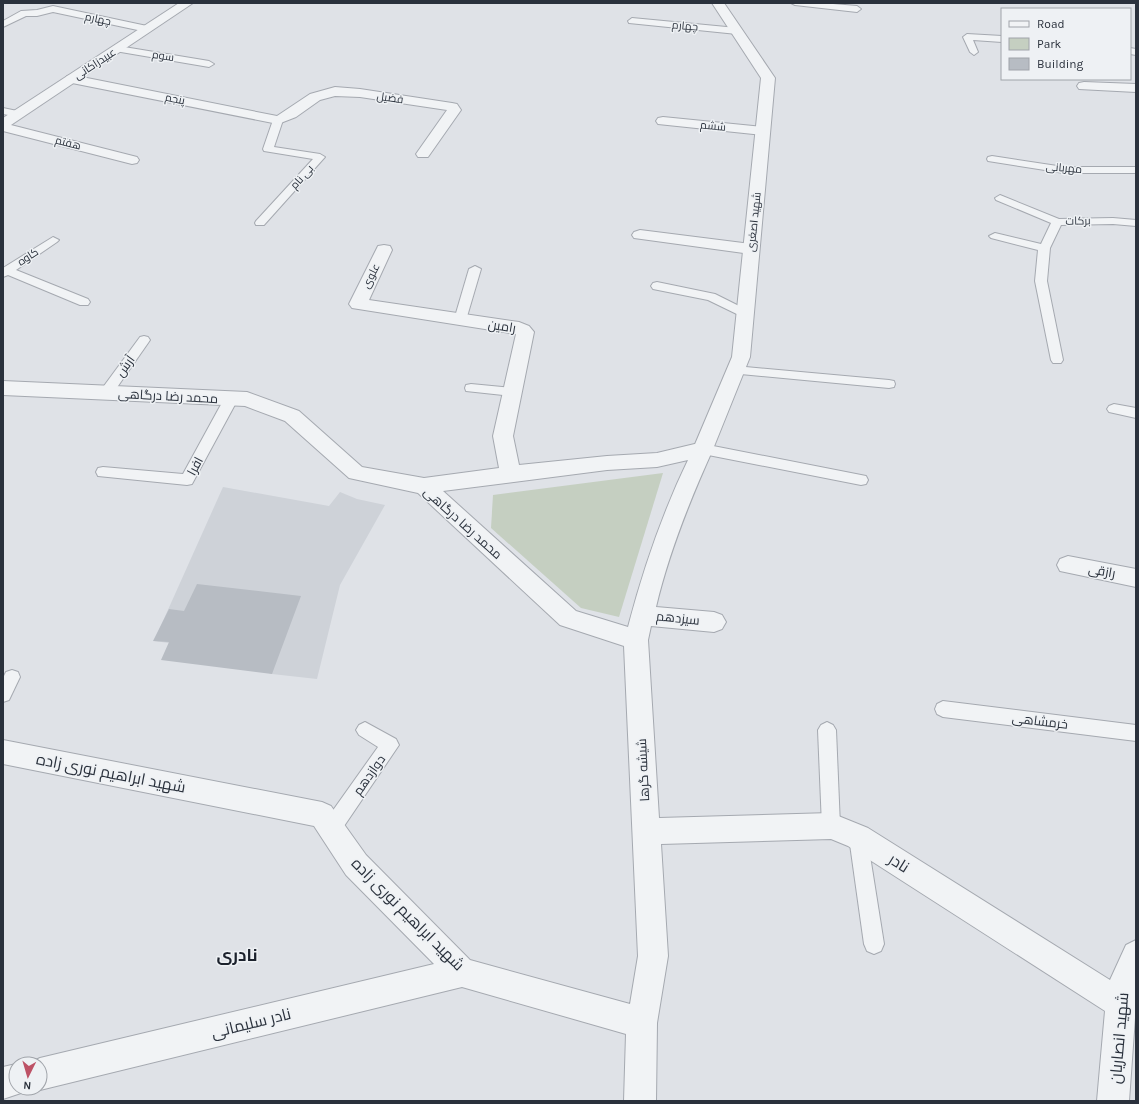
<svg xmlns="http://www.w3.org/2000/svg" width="1139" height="1104" font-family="Karla,Cairo,sans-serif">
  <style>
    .built { fill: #ced2d8 }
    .green { fill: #c5cfc1 }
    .building { fill: #b7bcc3 }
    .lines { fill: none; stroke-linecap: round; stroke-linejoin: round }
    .service-casing { stroke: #a5a9b0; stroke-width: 2 }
    .minor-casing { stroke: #a5a9b0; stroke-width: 2 }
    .tertiary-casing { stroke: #a5a9b0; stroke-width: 2 }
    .service { fill: #f1f3f5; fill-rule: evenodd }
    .minor { fill: #f1f3f5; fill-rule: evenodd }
    .tertiary { fill: #f1f3f5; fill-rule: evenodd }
    .labels { text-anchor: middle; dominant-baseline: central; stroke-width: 3; stroke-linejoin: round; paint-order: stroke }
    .far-street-label { font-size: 11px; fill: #2a313c; stroke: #eef1f4 }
    .street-label { font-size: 13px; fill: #2a313c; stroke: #eef1f4 }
    .near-street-label { font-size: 16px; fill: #2a313c; stroke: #eef1f4 }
    .near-neighbourhood-label { font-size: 17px; font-weight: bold; fill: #1c222d; stroke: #eef1f4 }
  </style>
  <rect width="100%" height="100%" fill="#dfe2e7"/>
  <polygon class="built" points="223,487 329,506 340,492 357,499 385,505 340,585 317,679 272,674 169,643 154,641"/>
  <polygon class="green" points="663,473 619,617 581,608 491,528 493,495"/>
  <polygon class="building" points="197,584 301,596 272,674 161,660 169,642 153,641 169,609 184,611"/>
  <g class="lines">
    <defs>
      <g id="service">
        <polygon points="791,3 821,3 857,6 861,9 857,12 795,5"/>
        <polygon points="53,6 147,26 151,29 147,32 53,12 37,16 26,16 3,27 3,21 21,11 37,10"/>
        <polygon points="632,18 737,28 741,31 737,34 629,23 628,21"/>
        <polygon points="967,34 1002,36 1002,42 973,40 978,52 974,55 970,52 963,37"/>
        <polygon points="118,46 209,61 214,64 209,67 115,51 114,49"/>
        <polygon points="1130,48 1136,49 1136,55 1130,54"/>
        <polygon points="3,108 22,112 24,114 19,117 3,114"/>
        <polygon points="278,117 283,120 274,147 320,154 325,157 264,225 256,225 255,223 256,221 313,159 264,151 263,149 273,120"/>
        <polygon points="992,156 1064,167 1136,167 1136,173 1064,173 988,161 987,159 988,157"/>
        <polygon points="1000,195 1059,219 1113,218 1136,220 1136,226 1113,224 1061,225 1050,248 1047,281 1063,360 1061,363 1053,363 1051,360 1035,281 1038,250 991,238 989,236 995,233 1041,244 1051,223 996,200 995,198"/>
        <polygon points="53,237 59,240 57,242 16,270 88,299 90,302 88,305 80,305 8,275 3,277 3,268"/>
        <polygon points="475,266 481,269 466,320 460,324 456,323 454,320 469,269"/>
        <polygon points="657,282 715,294 749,311 751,314 745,318 708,300 653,289 651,286 653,283"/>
        <polygon points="144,336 148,337 150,340 148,343 111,396 101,396 99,393 101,390 140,337"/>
        <polygon points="735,366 889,380 894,381 895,384 894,387 889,388 730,373 729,370 730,367"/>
        <polygon points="471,384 512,388 517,389 519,392 517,395 512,396 466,391 465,388 466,385"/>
        <polygon points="231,394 236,396 238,399 192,484 187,485 98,476 96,472 98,468 103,467 183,474 224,399 226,396"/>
        <polygon points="1114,404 1136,408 1136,418 1109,412 1107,409 1109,406"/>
        <polygon points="703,444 861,475 866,476 868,480 866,484 861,485 698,453 696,449 698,445"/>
        <polygon points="12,670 18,672 20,677 9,700 3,702 3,678 6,672"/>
        <polygon points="943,701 1136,725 1136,741 943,717 937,714 935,709 937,704"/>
        <polygon points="365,722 396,739 399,745 338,835 331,838 324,835 322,829 324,823 378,747 359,735 356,730 359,725"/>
        <polygon points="827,722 833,725 836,730 840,826 837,832 831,835 825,832 822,826 818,730 821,725"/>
        <polygon points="858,828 865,831 867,837 884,944 881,951 874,954 867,951 864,944 849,837 851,831"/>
      </g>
      <g id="minor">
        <polygon points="72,75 277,116 310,94 335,87 360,89 452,103 457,104 461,110 428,157 418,157 416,154 447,110 360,97 335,96 320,100 296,117 278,124 67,82 65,79 67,76"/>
        <polygon points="1084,82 1136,84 1136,92 1079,89 1077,86 1079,83"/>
        <polygon points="663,117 763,127 768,128 770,131 768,134 763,135 658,124 656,121 658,118"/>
        <polygon points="3,123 137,157 139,160 137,163 132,164 3,131"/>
        <polygon points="640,230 751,244 757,245 759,249 757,253 751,254 634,238 632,235 634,232"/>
        <path d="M384,245L390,246L392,250L369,300L519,322L529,326L534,332L513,436L519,465L607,456L657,453L703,442L710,444L713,449C690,500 669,552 656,607L714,612L722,615L726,622L722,629L714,632L651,626L648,640L659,818L831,813L868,828L1110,980L1126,945L1136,940V1004L1129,1101H1097L1105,1011L848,846L831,839L661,844L668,956L657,1023L656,1101H624L626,1034L462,987L40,1090L36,1088H40V1064H28L40,1058L434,964L346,875L314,826L3,764V740L322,802L331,806L366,855L470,960L630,1004L638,956L624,646L560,625L418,493L349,478L285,421L245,406L3,395V381L247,392L299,411L362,467L424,478L499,468L493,436L516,334L352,308L349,304L378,246ZM688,460C662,514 643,570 628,627L576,611L443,491L607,470L657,467Z"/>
        <polygon points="1068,556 1136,569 1136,587 1060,571 1057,565 1060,559"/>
        <polygon points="16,1064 16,1088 28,1088 27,1091 3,1099 3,1067"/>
      </g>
      <g id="tertiary">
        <polygon points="179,3 193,3 8,127 3,128 3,118"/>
        <polygon points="712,3 724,3 775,78 750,357 713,449 710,454 703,456 696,454 693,449 732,357 761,78"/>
      </g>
    </defs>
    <use href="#service" class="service-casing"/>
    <use href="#minor" class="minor-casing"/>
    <use href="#tertiary" class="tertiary-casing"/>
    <use href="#service" class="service"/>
    <use href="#minor" class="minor"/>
    <use href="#tertiary" class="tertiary"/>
  </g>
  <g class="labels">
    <g class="far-street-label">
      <text transform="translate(98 19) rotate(12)">چهارم</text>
      <text transform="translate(685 26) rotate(5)">چهارم</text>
      <text transform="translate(163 56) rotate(9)">سوم</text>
      <text transform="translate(95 64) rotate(-33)">عبیدزاکانی</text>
      <text transform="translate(390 98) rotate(8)">فضیل</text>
      <text transform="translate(175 99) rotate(11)">پنجم</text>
      <text transform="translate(713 126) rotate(6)">ششم</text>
      <text transform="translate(68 143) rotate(14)">هفتم</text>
      <text transform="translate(1064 168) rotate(5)">مهربانی</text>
      <text transform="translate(302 177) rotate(-48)">بی نام</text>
      <text transform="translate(1078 221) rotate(-1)">برکات</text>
      <text transform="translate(754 222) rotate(-84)">شهید اصغری</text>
      <text transform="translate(28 257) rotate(-33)">کاوه</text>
      <text transform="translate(371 276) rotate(-63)">علوی</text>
    </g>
    <g class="street-label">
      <text transform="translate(502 326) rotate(9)">رامین</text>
      <text transform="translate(125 366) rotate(-54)">آرش</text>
      <text transform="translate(168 396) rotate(3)">محمد رضا درگاهی</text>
      <text transform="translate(195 466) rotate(-62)">افرا</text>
      <text transform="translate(463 523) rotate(42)">محمد رضا درگاهی</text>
      <text transform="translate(1102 571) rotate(10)">رازقی</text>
      <text transform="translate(678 618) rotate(6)">سیزدهم</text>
      <text transform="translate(1040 721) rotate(7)">خرمشاهی</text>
      <text transform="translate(643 770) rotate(-93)">شیشه گرها</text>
      <text transform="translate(369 775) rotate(-55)">دوازدهم</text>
    </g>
    <g class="near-street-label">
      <text transform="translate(111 773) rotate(11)">شهید ابراهیم نوری زاده</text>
      <text transform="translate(899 863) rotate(32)">نادر</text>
      <text transform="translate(408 914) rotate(45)">شهید ابراهیم نوری زاده</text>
      <text transform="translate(251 1023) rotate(-14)">نادر سلیمانی</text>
      <text transform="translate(1119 1038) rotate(-85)">شهید انصاریان</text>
    </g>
    <g class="near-neighbourhood-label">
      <text x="237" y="955">نادری</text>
    </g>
  </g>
  <rect width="1139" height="1104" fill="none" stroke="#2a313c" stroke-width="8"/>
  <rect x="1001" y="8" width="130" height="72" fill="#eef1f4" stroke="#a0a4aa"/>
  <rect x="1009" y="21" width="20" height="6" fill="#f1f3f5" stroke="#a0a4aa"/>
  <text x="1037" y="28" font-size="12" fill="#2a313c">Road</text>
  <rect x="1009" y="38" width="20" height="12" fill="#c5cfc1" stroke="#a0a4aa"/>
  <text x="1037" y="48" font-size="12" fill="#2a313c">Park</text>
  <rect x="1009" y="58" width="20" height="12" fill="#b7bcc3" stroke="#a0a4aa"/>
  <text x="1037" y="68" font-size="12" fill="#2a313c">Building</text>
  <g transform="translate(28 1076) rotate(185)"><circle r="19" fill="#eef1f4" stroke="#a0a4aa"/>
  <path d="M0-3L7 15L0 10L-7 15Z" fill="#bd5266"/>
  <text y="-6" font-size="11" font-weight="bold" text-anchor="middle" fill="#2a313c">N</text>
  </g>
</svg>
